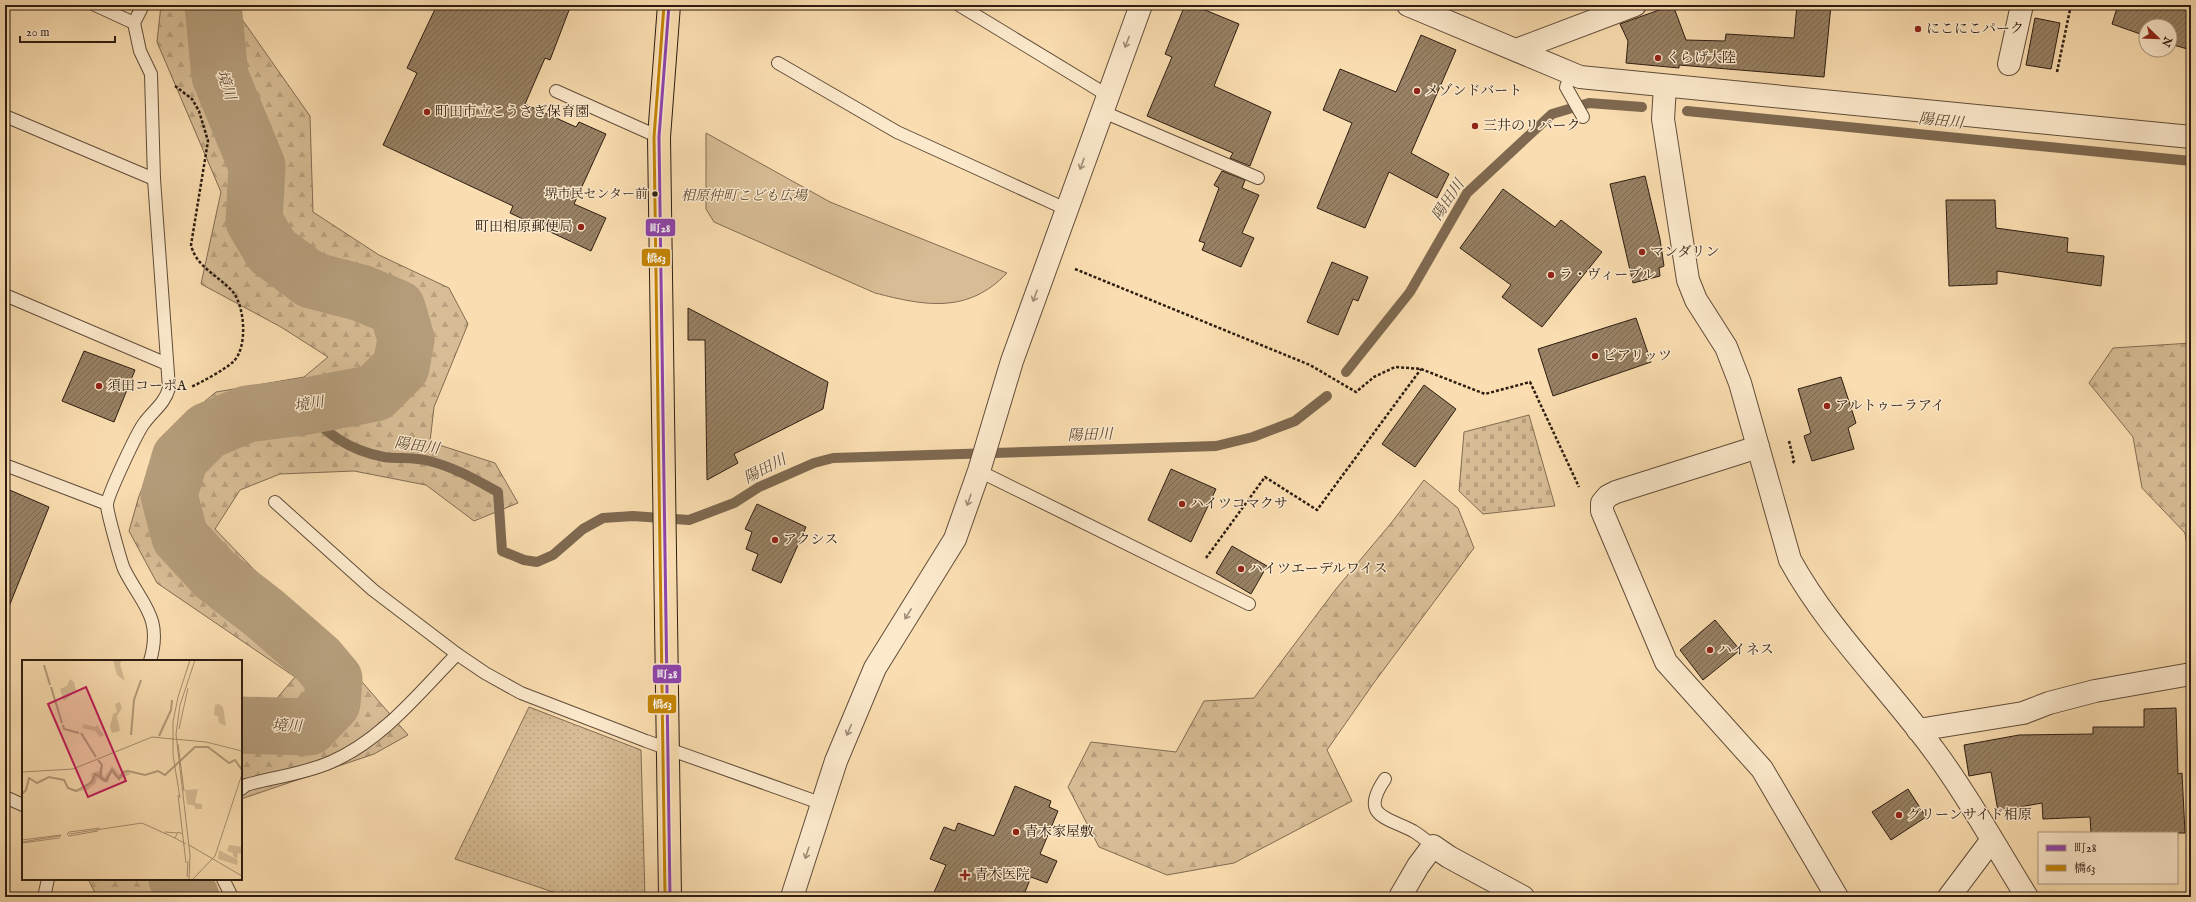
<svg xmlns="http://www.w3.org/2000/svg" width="2196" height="902" font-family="'IM FELL English','Noto Serif JP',serif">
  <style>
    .grass { fill: url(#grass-dots); stroke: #826c53 }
    .forest { fill: url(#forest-firs); stroke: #826c53 }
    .cemetery { fill: url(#cemetery-stones); stroke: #826c53 }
    .green { fill: #d7bc95; stroke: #826c53 }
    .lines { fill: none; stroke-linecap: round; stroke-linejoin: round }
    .stream { stroke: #7e6950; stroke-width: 10 }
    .river { stroke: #b49c7a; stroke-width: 57 }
    .building { fill: url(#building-hatch); stroke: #2d1d11 }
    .lane-casing { stroke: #604d39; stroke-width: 14 }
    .street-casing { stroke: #604d39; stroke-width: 24 }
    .primary-casing { stroke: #2d1d11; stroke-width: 24 }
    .path { stroke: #2d1d11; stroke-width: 2.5; stroke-dasharray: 3 2; stroke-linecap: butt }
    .lane { stroke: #fce9cc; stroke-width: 12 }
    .street { stroke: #fce9cc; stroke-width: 22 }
    .primary { stroke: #faddb0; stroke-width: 22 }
    .bus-1-casing { stroke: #fce9cc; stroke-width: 6 }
    .bus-2-casing { stroke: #fce9cc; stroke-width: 6 }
    .bus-1 { stroke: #8e44ad; stroke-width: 3 }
    .bus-2 { stroke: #c48404; stroke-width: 3 }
    .oneway { stroke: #9f8d78 }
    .poi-dot { fill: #8f2418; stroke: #fce9cc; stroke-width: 1.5 }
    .bus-dot { fill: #2d1d11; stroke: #fce9cc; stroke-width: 1.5 }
    .labels { text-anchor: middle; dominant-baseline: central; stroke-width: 3; stroke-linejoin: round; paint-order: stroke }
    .bus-label { font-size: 13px; fill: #2d1d11; stroke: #fce9cc; text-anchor: end }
    .poi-label { font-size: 14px; fill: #2d1d11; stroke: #fce9cc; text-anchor: start }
    .park-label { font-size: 14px; font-style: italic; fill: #604d39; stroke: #fce9cc }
    .water-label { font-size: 15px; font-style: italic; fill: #5c4936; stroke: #fce9cc }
    .inset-river { fill: none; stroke: #b49c7a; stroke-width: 2 }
    .inset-road { fill: none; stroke: #a89070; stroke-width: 1 }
    .view { fill: #c2185b; fill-opacity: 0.15; stroke: #c2185b; stroke-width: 2 }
    .inset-edge { fill: none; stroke: #2d1d11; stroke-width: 2 }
    .line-badge { stroke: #fce9cc; stroke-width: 1.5 }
    .badge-label { font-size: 11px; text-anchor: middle; font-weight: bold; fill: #fff }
  </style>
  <defs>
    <pattern id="grass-dots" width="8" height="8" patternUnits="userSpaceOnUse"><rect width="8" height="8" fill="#d7bc95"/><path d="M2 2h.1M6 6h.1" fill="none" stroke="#b9a17f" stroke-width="1.8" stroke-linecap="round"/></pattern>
    <pattern id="forest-firs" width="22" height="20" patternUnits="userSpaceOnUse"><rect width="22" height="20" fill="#d7bc95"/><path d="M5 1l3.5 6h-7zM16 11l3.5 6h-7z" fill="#b9a17f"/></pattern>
    <pattern id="cemetery-stones" width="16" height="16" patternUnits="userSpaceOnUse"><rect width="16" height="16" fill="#d7bc95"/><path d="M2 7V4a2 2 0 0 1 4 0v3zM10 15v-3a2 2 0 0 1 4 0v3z" fill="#b9a17f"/></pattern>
    <pattern id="building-hatch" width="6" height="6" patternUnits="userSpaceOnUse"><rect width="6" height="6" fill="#988164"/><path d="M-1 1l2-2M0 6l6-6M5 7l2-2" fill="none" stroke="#7c6951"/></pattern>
  </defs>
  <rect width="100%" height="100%" fill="#faddb0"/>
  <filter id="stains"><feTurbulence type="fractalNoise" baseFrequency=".005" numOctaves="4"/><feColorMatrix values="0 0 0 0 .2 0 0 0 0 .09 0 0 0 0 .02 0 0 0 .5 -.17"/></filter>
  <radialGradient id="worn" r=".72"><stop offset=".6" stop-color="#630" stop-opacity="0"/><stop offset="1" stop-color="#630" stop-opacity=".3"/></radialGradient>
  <polygon class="grass" points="529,707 641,750 645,897 568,897 455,859"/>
  <g class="forest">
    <polygon points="161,5 232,5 310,116 313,212 379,255 449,288 468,324 434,407 430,442 495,463 518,503 474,521 426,485 354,471 280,474 240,490 215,529 363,683 408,735 374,754 241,799 241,706 273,703 295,677 157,583 129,531 139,496 164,435 216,392 304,377 328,357 281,327 201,284 221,192 157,42"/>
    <polygon points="2191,343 2191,570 2185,533 2142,488 2133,437 2089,383 2113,348"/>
    <polygon points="1424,480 1458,508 1474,548 1373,684 1327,750 1352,801 1234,863 1167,875 1099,847 1068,787 1091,742 1176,752 1204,701 1254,698 1336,589 1392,522"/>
    <polygon points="88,879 184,879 186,897 97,897"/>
  </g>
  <polygon class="cemetery" points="1529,415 1555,506 1483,514 1459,491 1464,432"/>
  <path class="green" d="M706,133L830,202L1007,273C968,314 925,306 875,293L714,222L706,209Z"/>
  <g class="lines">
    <g class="stream">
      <polyline points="1687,111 2191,161"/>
      <polyline points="1346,372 1410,292 1467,193 1552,114 1589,103 1642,107"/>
      <path d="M302,407C327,434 348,450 384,457C399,459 415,457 429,461C454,467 476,480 498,492L502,551L524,560L537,562L553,555L583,529L603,518L633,516L689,520L734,503L759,487L814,463L833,458L1216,446L1253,437L1295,421L1327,396"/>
    </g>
    <g class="river">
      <polyline points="213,5 220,76 257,166 254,221 272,251 311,280 361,293 397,308 406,339 401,367 375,393 302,407 247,414 207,431 180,458 169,495 180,537 215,575 264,613 318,660 334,679 332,703 309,727 241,725"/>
      <polyline points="177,879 191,897"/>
    </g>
  </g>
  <g class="building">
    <polygon points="437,5 571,5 550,60 545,58 525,104 576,127 579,122 606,134 574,204 606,218 591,251 510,213 513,206 383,145 417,73 407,68"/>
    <polygon points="1185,5 1193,5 1239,24 1214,86 1271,112 1250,166 1230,158 1233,153 1147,116 1172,57 1165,54"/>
    <polygon points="1673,5 1686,40 1725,41 1726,34 1794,38 1797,5 1831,5 1824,77 1679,65 1679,68 1626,63 1628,41 1620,24"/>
    <polygon points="2118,5 2191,5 2191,50 2170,44 2170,26 2146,26 2146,36 2112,24"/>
    <polygon points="2035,18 2060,23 2051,69 2026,65"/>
    <polygon points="1421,35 1456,50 1411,153 1449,174 1437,198 1389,172 1365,228 1317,208 1352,123 1323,110 1340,69 1396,92"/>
    <polygon points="1222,171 1245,180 1242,188 1259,195 1242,233 1254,238 1241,267 1202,250 1205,243 1199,241 1219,188 1214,185"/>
    <polygon points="1645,176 1660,239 1664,266 1659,268 1660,276 1633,283 1610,184"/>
    <polygon points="1503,189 1555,227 1561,220 1602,252 1542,327 1502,297 1511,285 1460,248"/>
    <polygon points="1946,200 1995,200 1996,228 2068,238 2067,252 2104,256 2101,286 1997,271 1997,284 1949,286"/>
    <polygon points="1332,262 1368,277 1358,301 1353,299 1338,335 1307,322"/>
    <polygon points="688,308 828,382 823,409 734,454 738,463 707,480 705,340 688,340"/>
    <polygon points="1636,318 1651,362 1553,396 1538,349"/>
    <polygon points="84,351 135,370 114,422 62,401"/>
    <polygon points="1841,377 1856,423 1848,428 1854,449 1812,461 1804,436 1811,433 1798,389"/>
    <polygon points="1424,385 1456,409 1415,467 1382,444"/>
    <polygon points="1171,469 1216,489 1191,542 1148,520"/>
    <polygon points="5,488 49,507 6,614 5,614"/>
    <polygon points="757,504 806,527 781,583 752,570 758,554 746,549 752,532 745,529"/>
    <polygon points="1232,546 1267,566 1251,594 1216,573"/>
    <polygon points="1715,620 1740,650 1703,680 1680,650"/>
    <polygon points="2176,708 2178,774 2182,773 2185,833 2091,833 2090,817 2043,819 2042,803 1998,811 1991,772 1969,776 1964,745 2019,735 2093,734 2093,727 2144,727 2144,709"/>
    <polygon points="1015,786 1051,801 1049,807 1058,811 1040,854 1057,861 1047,883 1031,877 1023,897 932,897 946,865 930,859 944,827 955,831 958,823 994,836"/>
    <polygon points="1908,789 1926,817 1891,840 1872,812"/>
  </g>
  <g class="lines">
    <defs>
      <g id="lane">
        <polyline points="95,5 134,23"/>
        <path d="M143,5L134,23L140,51L151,74L154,179L169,388C165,403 154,410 145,422C138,430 107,496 107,505C107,512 121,562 124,569C142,605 163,617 150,661"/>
        <polyline points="959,5 1107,95"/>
        <polyline points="778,63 897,132 1066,209"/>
        <polyline points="1571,73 1566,87 1583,117"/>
        <polyline points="556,91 659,137"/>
        <polyline points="1101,111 1258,178"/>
        <polyline points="5,116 154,179"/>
        <polyline points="5,295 167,364"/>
        <polyline points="5,465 107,504"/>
        <polyline points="979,471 1249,604"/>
        <polyline points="275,502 373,590 457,654 485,673 521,693 646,741 823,804"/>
        <path d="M1385,779C1359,817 1387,817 1413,831C1420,835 1427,841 1433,846"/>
        <path d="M241,789L246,785C274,777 304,774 331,762C382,740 419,693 457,654"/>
        <polyline points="5,797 23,805"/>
        <polyline points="223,879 232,897"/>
        <polyline points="44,897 48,879"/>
      </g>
      <g id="street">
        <polyline points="1408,5 1580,77 2191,137"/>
        <polyline points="1516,50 1635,5"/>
        <polyline points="2009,64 2022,5"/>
        <path d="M1665,86L1663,119L1688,280L1696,300L1726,347L1740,383L1790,560C1829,631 1889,688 1936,753C1970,799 1997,849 2027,897"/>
        <polyline points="1758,447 1616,492 1608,496 1602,503 1602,511 1666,662 1762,769 1837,897"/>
        <polyline points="1918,730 2023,713 2049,703 2095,691 2191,674"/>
        <polyline points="792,897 836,761 875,668 955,539 979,471 1012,361 1141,5"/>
        <polyline points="1400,897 1418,866 1433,846 1449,857 1523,897"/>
        <polyline points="1949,897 1991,841"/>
      </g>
      <polyline id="primary" points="669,5 659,137 670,897"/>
    </defs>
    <use href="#lane" class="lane-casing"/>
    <use href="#street" class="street-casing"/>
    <use href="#primary" class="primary-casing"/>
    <g class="path">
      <polyline points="2057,72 2071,5"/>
      <path d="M175,86L192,99L199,111L208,141L191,245C196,267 219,276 233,292C245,307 248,348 233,362C224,370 202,382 191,387"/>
      <polyline points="1075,269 1310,365 1356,392 1374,377 1395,367 1421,369 1485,394 1530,382 1579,487"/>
      <polyline points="1789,441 1794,461 1792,464"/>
      <polyline points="1206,558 1265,477 1317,510 1421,369"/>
    </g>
    <use href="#lane" class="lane"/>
    <use href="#street" class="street"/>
    <use href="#primary" class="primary"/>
    <defs>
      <polyline id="bus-1" points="669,5 659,137 670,897"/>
      <polyline id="bus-2" points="664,5 654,137 665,897"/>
    </defs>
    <use href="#bus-1" class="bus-1-casing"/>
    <use href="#bus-2" class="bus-2-casing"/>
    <use href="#bus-1" class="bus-1"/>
    <use href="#bus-2" class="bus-2"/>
  </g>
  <defs><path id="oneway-shaft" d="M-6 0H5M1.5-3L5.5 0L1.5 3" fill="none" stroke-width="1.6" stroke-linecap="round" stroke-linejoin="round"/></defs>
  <g class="oneway">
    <use href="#oneway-shaft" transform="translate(1127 42) rotate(111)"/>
    <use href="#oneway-shaft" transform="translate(1082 164) rotate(110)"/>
    <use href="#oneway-shaft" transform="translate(1035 296) rotate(110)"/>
    <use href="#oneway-shaft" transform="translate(969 500) rotate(109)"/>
    <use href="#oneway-shaft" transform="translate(908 614) rotate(122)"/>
    <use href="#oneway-shaft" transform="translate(849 730) rotate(113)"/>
    <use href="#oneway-shaft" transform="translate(807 853) rotate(108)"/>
  </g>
  <g class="poi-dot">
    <circle cx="1918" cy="29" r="4"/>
    <circle cx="1658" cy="58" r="4"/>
    <circle cx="1417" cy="91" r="4"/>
    <circle cx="427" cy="112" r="4"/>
    <circle cx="1475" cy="126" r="4"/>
    <circle cx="581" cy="227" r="4"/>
    <circle cx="1642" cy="252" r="4"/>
    <circle cx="1551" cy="275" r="4"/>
    <circle cx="1595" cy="356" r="4"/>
    <circle cx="99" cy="386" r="4"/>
    <circle cx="1827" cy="406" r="4"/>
    <circle cx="1182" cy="504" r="4"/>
    <circle cx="775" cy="540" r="4"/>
    <circle cx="1241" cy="569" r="4"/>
    <circle cx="1710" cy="650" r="4"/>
    <circle cx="1899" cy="815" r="4"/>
    <circle cx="1016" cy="832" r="4"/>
    <path d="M963 869h4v4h4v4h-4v4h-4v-4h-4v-4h4z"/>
  </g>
  <circle class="bus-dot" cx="655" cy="194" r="3.5"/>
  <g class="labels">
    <g class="bus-label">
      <text x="648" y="194">堺市民センター前</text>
    </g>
    <g class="poi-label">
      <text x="1926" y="29">にこにこパーク</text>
      <text x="1666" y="58">くらげ大陸</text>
      <text x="1425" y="91">メゾンドバート</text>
      <text x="435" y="112">町田市立こうさぎ保育園</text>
      <text x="1483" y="126">三井のリパーク</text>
      <text x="573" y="227" text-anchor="end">町田相原郵便局</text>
      <text x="1650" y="252">マンダリン</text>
      <text x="1559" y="275">ラ・ヴィーブル</text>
      <text x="1603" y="356">ビアリッツ</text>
      <text x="107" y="386">須田コーポA</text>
      <text x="1835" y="406">アルトゥーラアイ</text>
      <text x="1190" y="504">ハイツコマクサ</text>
      <text x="783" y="540">アクシス</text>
      <text x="1249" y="569">ハイツエーデルワイス</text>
      <text x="1718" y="650">ハイネス</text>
      <text x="1907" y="815">グリーンサイド相原</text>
      <text x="1024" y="832">青木家屋敷</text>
      <text x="974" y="875">青木医院</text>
    </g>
    <g class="park-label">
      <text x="744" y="196">相原仲町こども広場</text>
    </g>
    <g class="water-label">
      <text transform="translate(226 85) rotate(72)">境川</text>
      <text transform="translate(1941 121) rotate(6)">陽田川</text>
      <text transform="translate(1448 200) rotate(-56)">陽田川</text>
      <text transform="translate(309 404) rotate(-9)">境川</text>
      <text transform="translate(1090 435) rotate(-2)">陽田川</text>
      <text transform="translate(417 446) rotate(8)">陽田川</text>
      <text transform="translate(765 469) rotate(-27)">陽田川</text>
      <text transform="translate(287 726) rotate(2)">境川</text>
    </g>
  </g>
  <g transform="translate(22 660)">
    <rect width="220" height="220" fill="#faddb0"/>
    <path d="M91,0H100L98,4L103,21L95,15ZM48,19L52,22L54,31L42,41L38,29L45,26ZM98,42L100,48L95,56L98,71L90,73L88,67L91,54L95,52L93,44ZM62,64L73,67L75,65L82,75L78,77L73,71L60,68ZM78,106L82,118L90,106L97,114L105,112L109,114L96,120L89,112L86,122H81L75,117L74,123L65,130L53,132L48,130L62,129L69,120L70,113L77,111Z" fill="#d7bc95"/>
    <path d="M197,44L201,47L204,66L197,63L196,56L192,55L193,45ZM176,129L173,143L180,144V149H173V146L165,144L163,130ZM207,185L220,187V194L216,193L215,199L211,196V193L205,191ZM197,190L216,200L215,205L196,199Z" fill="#d7bc95"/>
    <path class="inset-river" d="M22,5L28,25M29,27L40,63M41,65L42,69L57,73M59,73L74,97M109,75L112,40L119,20M137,76L149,50L150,40M76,100L80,105L78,117M0,134L4,130L7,118L15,123L27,117L42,120L46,128L54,131L70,122L73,114L84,121L90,110L97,119L101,112L106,111L123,115L136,111L143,115L173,87H186L207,103L213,100L220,110"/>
    <path class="inset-road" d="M157,69L166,28M156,84L162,131M0,112L51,109L130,77L184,82L220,91M156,135L164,203M158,138L151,95V62L156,37L168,0M76,171L47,176L45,174L47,172L78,168M143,172L155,173M47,174L120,163L153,178M161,174L156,172L153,178L164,184M0,180L39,175L37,178L0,183M0,182L37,176M167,185L220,216M165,217L166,201M167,220L168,195L154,74L158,45L173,0M170,220L193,196L220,114"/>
    <path class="view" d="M64,27L104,121L66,137L26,44Z"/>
    <rect width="220" height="220" class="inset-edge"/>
  </g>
  <g class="line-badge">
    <rect x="645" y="218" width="31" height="19" rx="4" fill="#8e44ad"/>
    <rect x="641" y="248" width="30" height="19" rx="4" fill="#c48404"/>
    <rect x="652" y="664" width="30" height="20" rx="4" fill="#8e44ad"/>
    <rect x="647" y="694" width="30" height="20" rx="4" fill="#c48404"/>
  </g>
  <g class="badge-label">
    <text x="660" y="232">町28</text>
    <text x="656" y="262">橋63</text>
    <text x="667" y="678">町28</text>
    <text x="662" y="708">橋63</text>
  </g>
  <rect width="2196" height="902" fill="none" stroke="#faddb0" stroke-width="20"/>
  <rect x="6" y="6" width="2184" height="890" fill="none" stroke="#2d1d11" stroke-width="2"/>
  <rect x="10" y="10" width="2176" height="882" fill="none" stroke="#2d1d11"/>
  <rect x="2038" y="832" width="140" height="52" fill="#fce9cc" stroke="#a99781"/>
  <rect x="2046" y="845" width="20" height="6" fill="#8e44ad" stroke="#a99781"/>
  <text x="2074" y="852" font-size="12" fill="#2d1d11">町28</text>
  <rect x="2046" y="865" width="20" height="6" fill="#c48404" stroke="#a99781"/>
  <text x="2074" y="872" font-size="12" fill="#2d1d11">橋63</text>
  <g transform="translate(2158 38) rotate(113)"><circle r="19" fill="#fce9cc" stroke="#a99781"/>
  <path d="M0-3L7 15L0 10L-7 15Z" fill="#8f2418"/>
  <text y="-6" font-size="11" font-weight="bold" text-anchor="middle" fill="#2d1d11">N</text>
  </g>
  <path d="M20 36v6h95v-6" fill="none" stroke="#2d1d11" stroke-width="2"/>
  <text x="26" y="36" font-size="12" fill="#2d1d11" stroke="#fce9cc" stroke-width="3" paint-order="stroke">20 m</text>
  <rect width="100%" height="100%" filter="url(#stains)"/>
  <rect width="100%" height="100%" fill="url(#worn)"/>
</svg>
